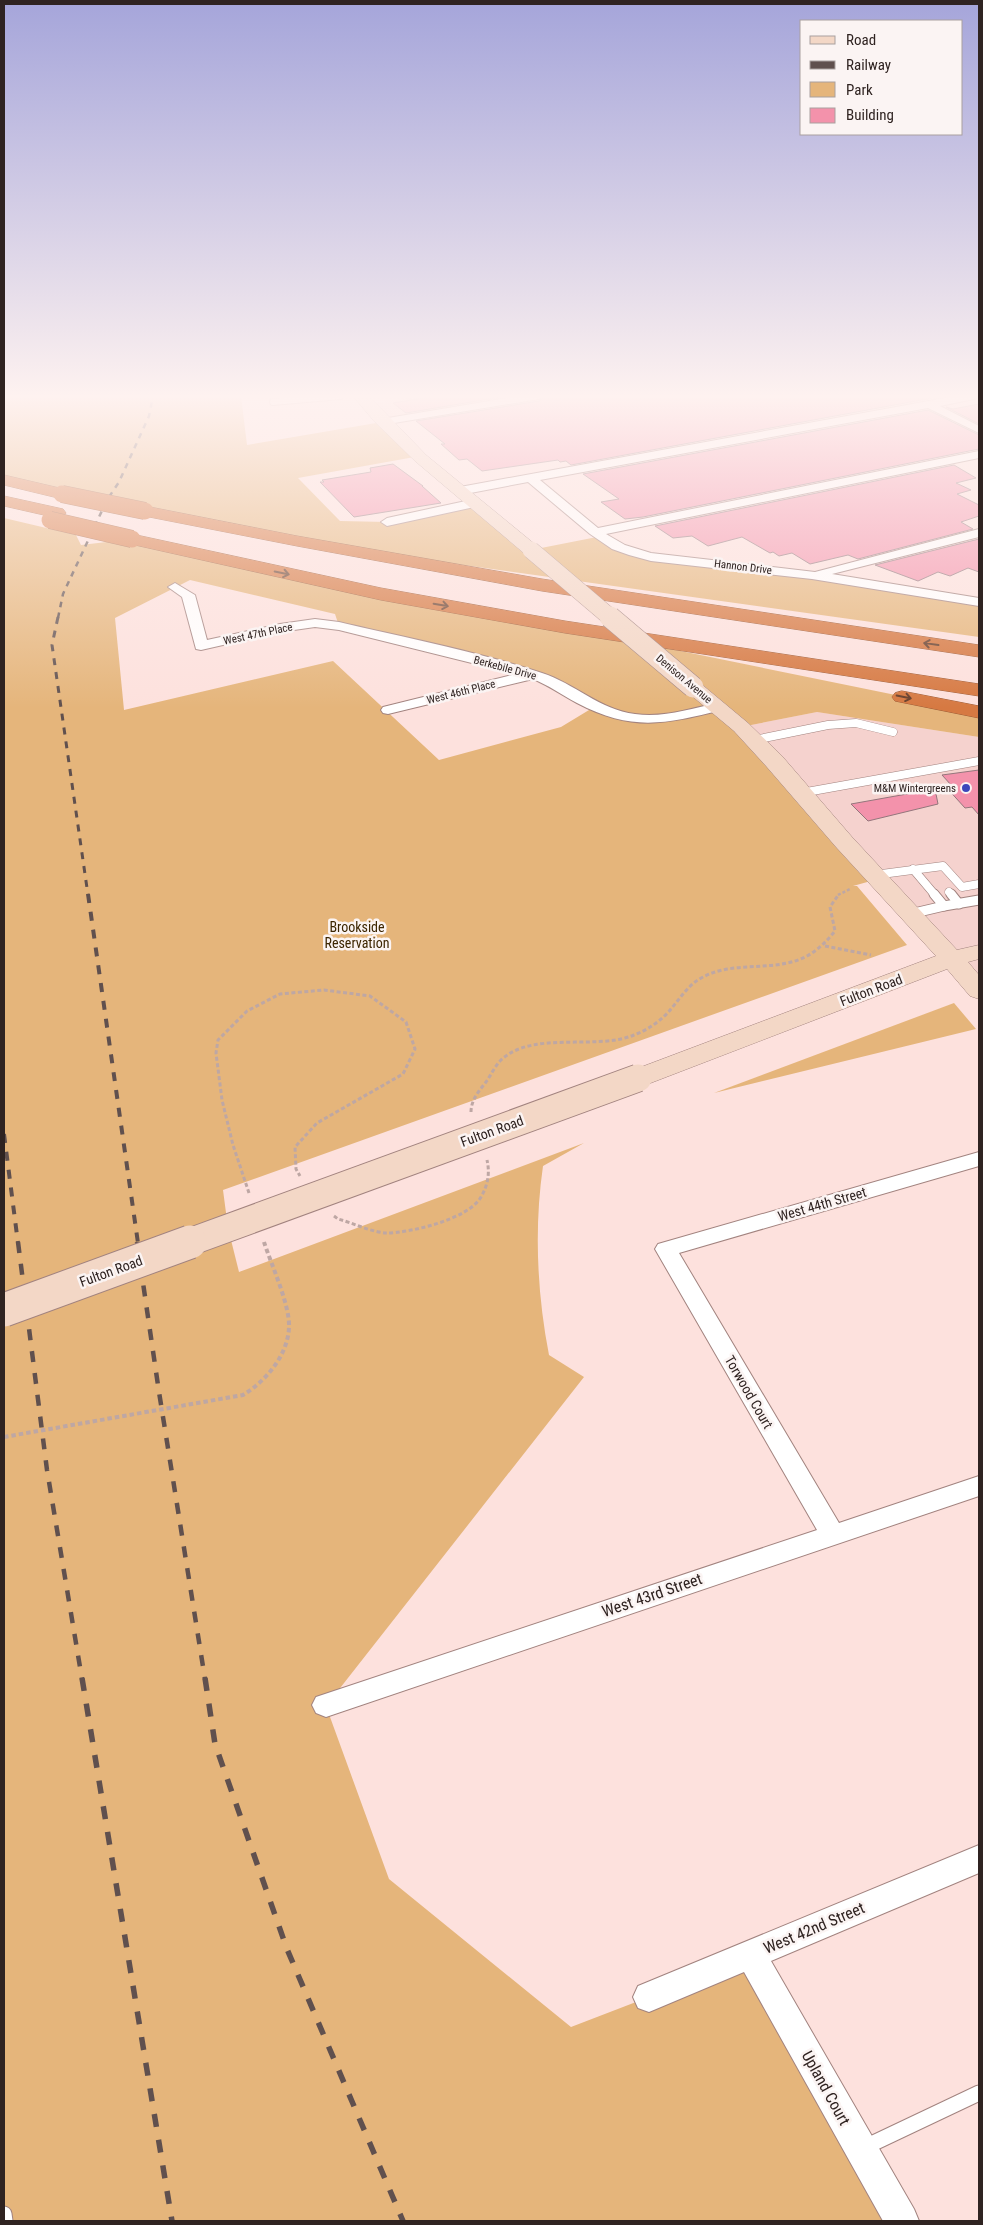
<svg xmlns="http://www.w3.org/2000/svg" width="983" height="2225" font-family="'Roboto Condensed',sans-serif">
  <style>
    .built { fill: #f5d2ce }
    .green { fill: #e5b57b; fill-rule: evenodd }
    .building { fill: #f392ab; stroke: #94767c }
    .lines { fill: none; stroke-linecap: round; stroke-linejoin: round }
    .lane-far3-casing { stroke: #a2837f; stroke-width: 8 }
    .lane-far2-casing { stroke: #a2837f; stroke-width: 9 }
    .lane-far1-casing { stroke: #a2837f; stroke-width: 11 }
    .lane-casing { stroke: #a2837f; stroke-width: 17 }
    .street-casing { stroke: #a2837f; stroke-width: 2 }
    .secondary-casing { stroke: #a2837f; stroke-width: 1 }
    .highway-casing { stroke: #9c5b36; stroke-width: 1 }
    .path-far2 { stroke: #bea7a4; stroke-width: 2.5; stroke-dasharray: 3 2; stroke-linecap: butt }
    .path-far1 { stroke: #bea7a4; stroke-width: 3; stroke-dasharray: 4 2.5; stroke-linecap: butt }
    .path { stroke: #bea7a4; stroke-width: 4; stroke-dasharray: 4.5 3; stroke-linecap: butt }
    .lane-far3 { stroke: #fff; stroke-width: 6 }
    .lane-far2 { stroke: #fff; stroke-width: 8 }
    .lane-far1 { stroke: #fff; stroke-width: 9 }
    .lane { stroke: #fff; stroke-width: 15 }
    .street { fill: #fff; fill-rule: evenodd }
    .secondary { fill: #f3d7c6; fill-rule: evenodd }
    .highway { fill: #d67942; fill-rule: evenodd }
    .rail-far4 { stroke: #60504e; stroke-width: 2.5; stroke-dasharray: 5.5 5.5; stroke-linecap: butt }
    .rail-far3 { stroke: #60504e; stroke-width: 3; stroke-dasharray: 7 7; stroke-linecap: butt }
    .rail-far2 { stroke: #60504e; stroke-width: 4; stroke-dasharray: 9 9; stroke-linecap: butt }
    .rail-far1 { stroke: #60504e; stroke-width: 4.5; stroke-dasharray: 11 11; stroke-linecap: butt }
    .rail { stroke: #60504e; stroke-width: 5.5; stroke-dasharray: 13 13; stroke-linecap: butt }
    .secondary-bridge-far3-casing { stroke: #a2837f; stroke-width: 18; stroke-linecap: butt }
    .secondary-bridge-far2-casing { stroke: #a2837f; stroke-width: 22; stroke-linecap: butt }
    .secondary-bridge-far1-casing { stroke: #a2837f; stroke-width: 29; stroke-linecap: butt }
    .secondary-bridge-casing { stroke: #a2837f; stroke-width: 35; stroke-linecap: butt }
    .highway-bridge-casing { stroke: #9c5b36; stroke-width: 18; stroke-linecap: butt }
    .secondary-bridge-far3 { stroke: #f3d7c6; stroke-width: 17 }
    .secondary-bridge-far2 { stroke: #f3d7c6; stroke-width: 21 }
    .secondary-bridge-far1 { stroke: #f3d7c6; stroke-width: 27 }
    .secondary-bridge { stroke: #f3d7c6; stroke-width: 33 }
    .highway-bridge { stroke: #d67942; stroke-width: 17 }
    .oneway { stroke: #69412d }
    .poi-dot { fill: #3c47bb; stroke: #fbf4f3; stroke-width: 2 }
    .labels { text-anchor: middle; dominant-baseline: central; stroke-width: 5; stroke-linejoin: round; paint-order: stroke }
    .far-street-label { font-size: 11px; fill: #2f2321; stroke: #fbf4f3 }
    .far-poi-label { font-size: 11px; fill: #2f2321; stroke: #fbf4f3; text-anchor: end }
    .park-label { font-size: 14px; fill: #3c2501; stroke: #fbf4f3 }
    .street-label { font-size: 14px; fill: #2f2321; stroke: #fbf4f3 }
    .near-street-label { font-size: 16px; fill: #2f2321; stroke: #fbf4f3 }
  </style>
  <rect width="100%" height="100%" fill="#fde1dd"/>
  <g class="built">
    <polygon points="423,396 433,396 451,411 382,422 368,404"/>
    <polygon points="817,712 979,737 979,991 952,959 741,727"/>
  </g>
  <g class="green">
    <polygon points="4,396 241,396 247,445 382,422 420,456 298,478 340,521 387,522 475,503 531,550 602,536 635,552 812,575 979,602 979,637 392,555 4,478"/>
    <path d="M4,518L76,535L81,545L132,539L979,712V737L817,712L741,727L878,879L853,886H857L907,945L223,1190L228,1228L239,1272L584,1143L543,1166C534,1228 537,1293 549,1355L584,1377L326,1706L389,1879L571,2027L649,1997L750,1954L902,2221H4ZM190,580L335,614L339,626L534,674L594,707L561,727L439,760L333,661L124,710L115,618Z"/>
    <polygon points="954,1003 976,1029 714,1093"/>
  </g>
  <g class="building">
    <polygon points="436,396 507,396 406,413 393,403"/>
    <polygon points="546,396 928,396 932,398 571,465 566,461 560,462 558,460 482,471 467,459 459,460 441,444 445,444 416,421 539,401"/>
    <polygon points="979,404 979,424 946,407 953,409"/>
    <polygon points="928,410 979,435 979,449 643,517 625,519 601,502 619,499 583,474"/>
    <polygon points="393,464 423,486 422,486 441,503 354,517 320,482 324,482 322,480 371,472 370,468"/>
    <polygon points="954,465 976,478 956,483 971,490 957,494 979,505 979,516 961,522 973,529 858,559 848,555 810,564 792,553 779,556 773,552 770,553 742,537 708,546 692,536 673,538 655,526"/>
    <polygon points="979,539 979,572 968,568 950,576 938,572 918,581 875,565"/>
    <polygon points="979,770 979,815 972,807 965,808 946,787 952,786 942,775"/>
    <polygon points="935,789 938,804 868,821 851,804"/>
  </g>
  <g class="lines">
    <defs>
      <polyline id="lane-far3" points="273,402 340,396"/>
      <g id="lane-far2">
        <polyline points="754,740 828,725 856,723 893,732"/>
        <polyline points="801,793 979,761"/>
        <polyline points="913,869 935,895"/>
        <polyline points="874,875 943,866 962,887 979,884"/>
        <polyline points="949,892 952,895"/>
      </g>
      <g id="lane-far1">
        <polyline points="934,894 944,906 979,900"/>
        <polyline points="951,894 959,904"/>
        <polyline points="910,914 944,906"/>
      </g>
      <g id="lane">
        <polyline points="863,2148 979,2093"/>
        <polyline points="4,2214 5,2221"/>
      </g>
      <g id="street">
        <polygon points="519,396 544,396 539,399 382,425 376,422 382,419"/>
        <polygon points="956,396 979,396 974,399 940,406 979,426 979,433 928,408 540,480 598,528 979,451 979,458 606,534 625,545 651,553 815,572 979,529 979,537 832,574 979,598 979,606 812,579 651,561 629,555 612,549 590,534 528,482 460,495 454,491 460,487"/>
        <polygon points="475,499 481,503 479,506 387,526 381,522 387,518"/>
        <path d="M175,583L195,595L207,640L280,624L315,619L339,622C406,638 476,651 542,673C574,683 600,710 635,714C663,718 690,709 717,703L722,704L724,707L722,710C665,724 632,732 577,703C562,695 548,685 533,679L388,714L383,713L381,710L383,707L516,674L339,630L315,627L280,632L201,650L196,649L182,597L168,587Z"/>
        <polygon points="979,1152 979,1166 679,1253 839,1523 979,1476 979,1496 326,1717 316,1713 312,1705 316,1697 817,1530 655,1249 658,1244"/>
        <polygon points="979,1845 979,1873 771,1961 914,2209 919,2221 883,2221 744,1972 649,2012 638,2008 633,1997 638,1986"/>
      </g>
      <g id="secondary">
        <polygon points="353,396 369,396 426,455 537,546 540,550 537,554 531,555 525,554 415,461 374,421"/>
        <polygon points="693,681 700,683 748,723 782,756 852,837 957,950 979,945 979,959 968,962 979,975 979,999 970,996 947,969 648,1084 638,1086 628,1084 625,1078 628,1072 936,956 836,847 766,766 734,731 686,691 683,687 686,683"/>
      </g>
      <g id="highway">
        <polygon points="4,475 68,490 70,494 68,498 62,499 4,485"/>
        <polygon points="4,496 63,509 66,513 63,517 57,518 4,506"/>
        <polygon points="145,506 297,536 542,579 979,645 979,657 542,591 297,546 139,515 136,511 139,507"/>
        <polygon points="132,534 381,588 565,621 979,684 979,696 565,633 381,600 126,543 123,539 126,535"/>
        <polygon points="902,691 979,706 979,718 895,701 892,697 895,693"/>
      </g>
    </defs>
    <use href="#lane-far3" class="lane-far3-casing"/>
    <use href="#lane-far2" class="lane-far2-casing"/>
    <use href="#lane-far1" class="lane-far1-casing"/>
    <use href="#lane" class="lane-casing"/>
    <use href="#street" class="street-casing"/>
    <use href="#secondary" class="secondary-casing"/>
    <use href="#highway" class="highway-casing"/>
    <polyline class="path-far2" points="838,895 850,889"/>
    <g class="path-far1">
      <polyline points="825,946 871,955"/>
      <path d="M471,1112C471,1100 479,1091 486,1082C491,1075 495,1066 501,1060C533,1030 595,1051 634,1035C648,1030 662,1020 671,1009C681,997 689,984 703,977C735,960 775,973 807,956C818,950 827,941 835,931L830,907L839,894"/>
      <polyline points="249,1193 233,1145 222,1100 216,1053 218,1040 247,1011 280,994 324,990 370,996 406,1022 415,1049 403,1074 317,1123 295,1147 296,1169 300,1176"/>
      <path d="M334,1216L338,1219C353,1223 371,1232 386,1233C410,1233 469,1219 481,1197C488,1185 490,1173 487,1160"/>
    </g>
    <path class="path" d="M4,1437L243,1395C266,1381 288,1355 289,1327C290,1305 271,1264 264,1242"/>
    <use href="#lane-far3" class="lane-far3"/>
    <use href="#lane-far2" class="lane-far2"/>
    <use href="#lane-far1" class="lane-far1"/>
    <use href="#lane" class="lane"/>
    <use href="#street" class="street"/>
    <use href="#secondary" class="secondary"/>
    <use href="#highway" class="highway"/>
    <polyline class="rail-far4" points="58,618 63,594 107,500 119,482 149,416 153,396"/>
    <polyline class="rail-far3" points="58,617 52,645 88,895"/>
    <g class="rail-far2">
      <polyline points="88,894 138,1243"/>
      <polyline points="4,1134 18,1243"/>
    </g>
    <g class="rail-far1">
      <polyline points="18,1242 47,1470 82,1679"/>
      <polyline points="137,1242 159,1392 205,1679"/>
    </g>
    <g class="rail">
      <polyline points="82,1678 172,2221"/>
      <polyline points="205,1678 215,1744 287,1949 403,2221"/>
    </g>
    <defs>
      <polyline id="secondary-bridge-far3" points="531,550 611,618"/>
      <polyline id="secondary-bridge-far2" points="610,617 693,687"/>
      <polyline id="secondary-bridge-far1" points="187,1243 638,1078"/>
      <polyline id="secondary-bridge" points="4,1310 190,1242"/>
      <g id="highway-bridge">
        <polyline points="62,494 145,511"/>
        <polyline points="50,520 132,539"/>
      </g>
    </defs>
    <use href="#secondary-bridge-far3" class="secondary-bridge-far3-casing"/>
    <use href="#secondary-bridge-far2" class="secondary-bridge-far2-casing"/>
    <use href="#secondary-bridge-far1" class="secondary-bridge-far1-casing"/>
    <use href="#secondary-bridge" class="secondary-bridge-casing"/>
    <use href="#highway-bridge" class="highway-bridge-casing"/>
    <use href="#secondary-bridge-far3" class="secondary-bridge-far3"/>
    <use href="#secondary-bridge-far2" class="secondary-bridge-far2"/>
    <use href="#secondary-bridge-far1" class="secondary-bridge-far1"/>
    <use href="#secondary-bridge" class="secondary-bridge"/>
    <use href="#highway-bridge" class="highway-bridge"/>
  </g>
  <defs><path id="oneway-shaft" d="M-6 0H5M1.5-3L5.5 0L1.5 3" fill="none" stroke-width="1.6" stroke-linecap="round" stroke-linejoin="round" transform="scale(1.25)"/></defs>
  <g class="oneway">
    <use href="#oneway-shaft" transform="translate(282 573) rotate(12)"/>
    <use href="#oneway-shaft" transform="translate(441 605) rotate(10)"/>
    <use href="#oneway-shaft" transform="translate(931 644) rotate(-172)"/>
    <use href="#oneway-shaft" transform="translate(904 697) rotate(11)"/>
  </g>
  <linearGradient id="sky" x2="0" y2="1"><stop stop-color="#a5a5da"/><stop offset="0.56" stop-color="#fef2f0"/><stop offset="1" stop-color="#fef2f0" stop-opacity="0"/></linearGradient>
  <rect width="983" height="708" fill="url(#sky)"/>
  <circle class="poi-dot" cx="966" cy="788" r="5"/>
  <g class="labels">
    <g class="far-street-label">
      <text transform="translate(743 567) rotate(7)">Hannon Drive</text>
      <text transform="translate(258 634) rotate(-12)">West 47th Place</text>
      <text transform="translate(505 668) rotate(15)">Berkebile Drive</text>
      <text transform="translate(684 679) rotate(40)">Denison Avenue</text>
      <text transform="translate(461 692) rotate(-14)">West 46th Place</text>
    </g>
    <g class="far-poi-label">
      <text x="956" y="788">M&amp;M Wintergreens</text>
    </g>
    <g class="park-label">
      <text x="357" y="927">Brookside<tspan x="357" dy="16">Reservation</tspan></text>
    </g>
    <g class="street-label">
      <text transform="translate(871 990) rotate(-21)">Fulton Road</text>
      <text transform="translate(492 1131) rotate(-20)">Fulton Road</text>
      <text transform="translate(822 1204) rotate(-16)">West 44th Street</text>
      <text transform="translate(111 1271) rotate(-20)">Fulton Road</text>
      <text transform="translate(749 1392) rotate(60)">Torwood Court</text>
    </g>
    <g class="near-street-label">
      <text transform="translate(652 1595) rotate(-19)">West 43rd Street</text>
      <text transform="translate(814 1928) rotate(-23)">West 42nd Street</text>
      <text transform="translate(826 2088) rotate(61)">Upland Court</text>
    </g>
  </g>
  <rect width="983" height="2225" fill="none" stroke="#2f2321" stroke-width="10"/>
  <rect x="800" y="20" width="162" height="115" fill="#fbf4f3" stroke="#a9a09f"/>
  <rect x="810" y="36" width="25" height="8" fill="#f3d7c6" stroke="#a9a09f"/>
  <text x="846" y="45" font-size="15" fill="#2f2321">Road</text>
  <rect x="810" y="61" width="25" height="8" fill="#60504e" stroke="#a9a09f"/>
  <text x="846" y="70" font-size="15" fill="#2f2321">Railway</text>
  <rect x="810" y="82" width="25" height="15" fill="#e5b57b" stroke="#a9a09f"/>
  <text x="846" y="95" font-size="15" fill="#2f2321">Park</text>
  <rect x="810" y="108" width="25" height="15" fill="#f392ab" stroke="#a9a09f"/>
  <text x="846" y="120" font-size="15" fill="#2f2321">Building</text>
</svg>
